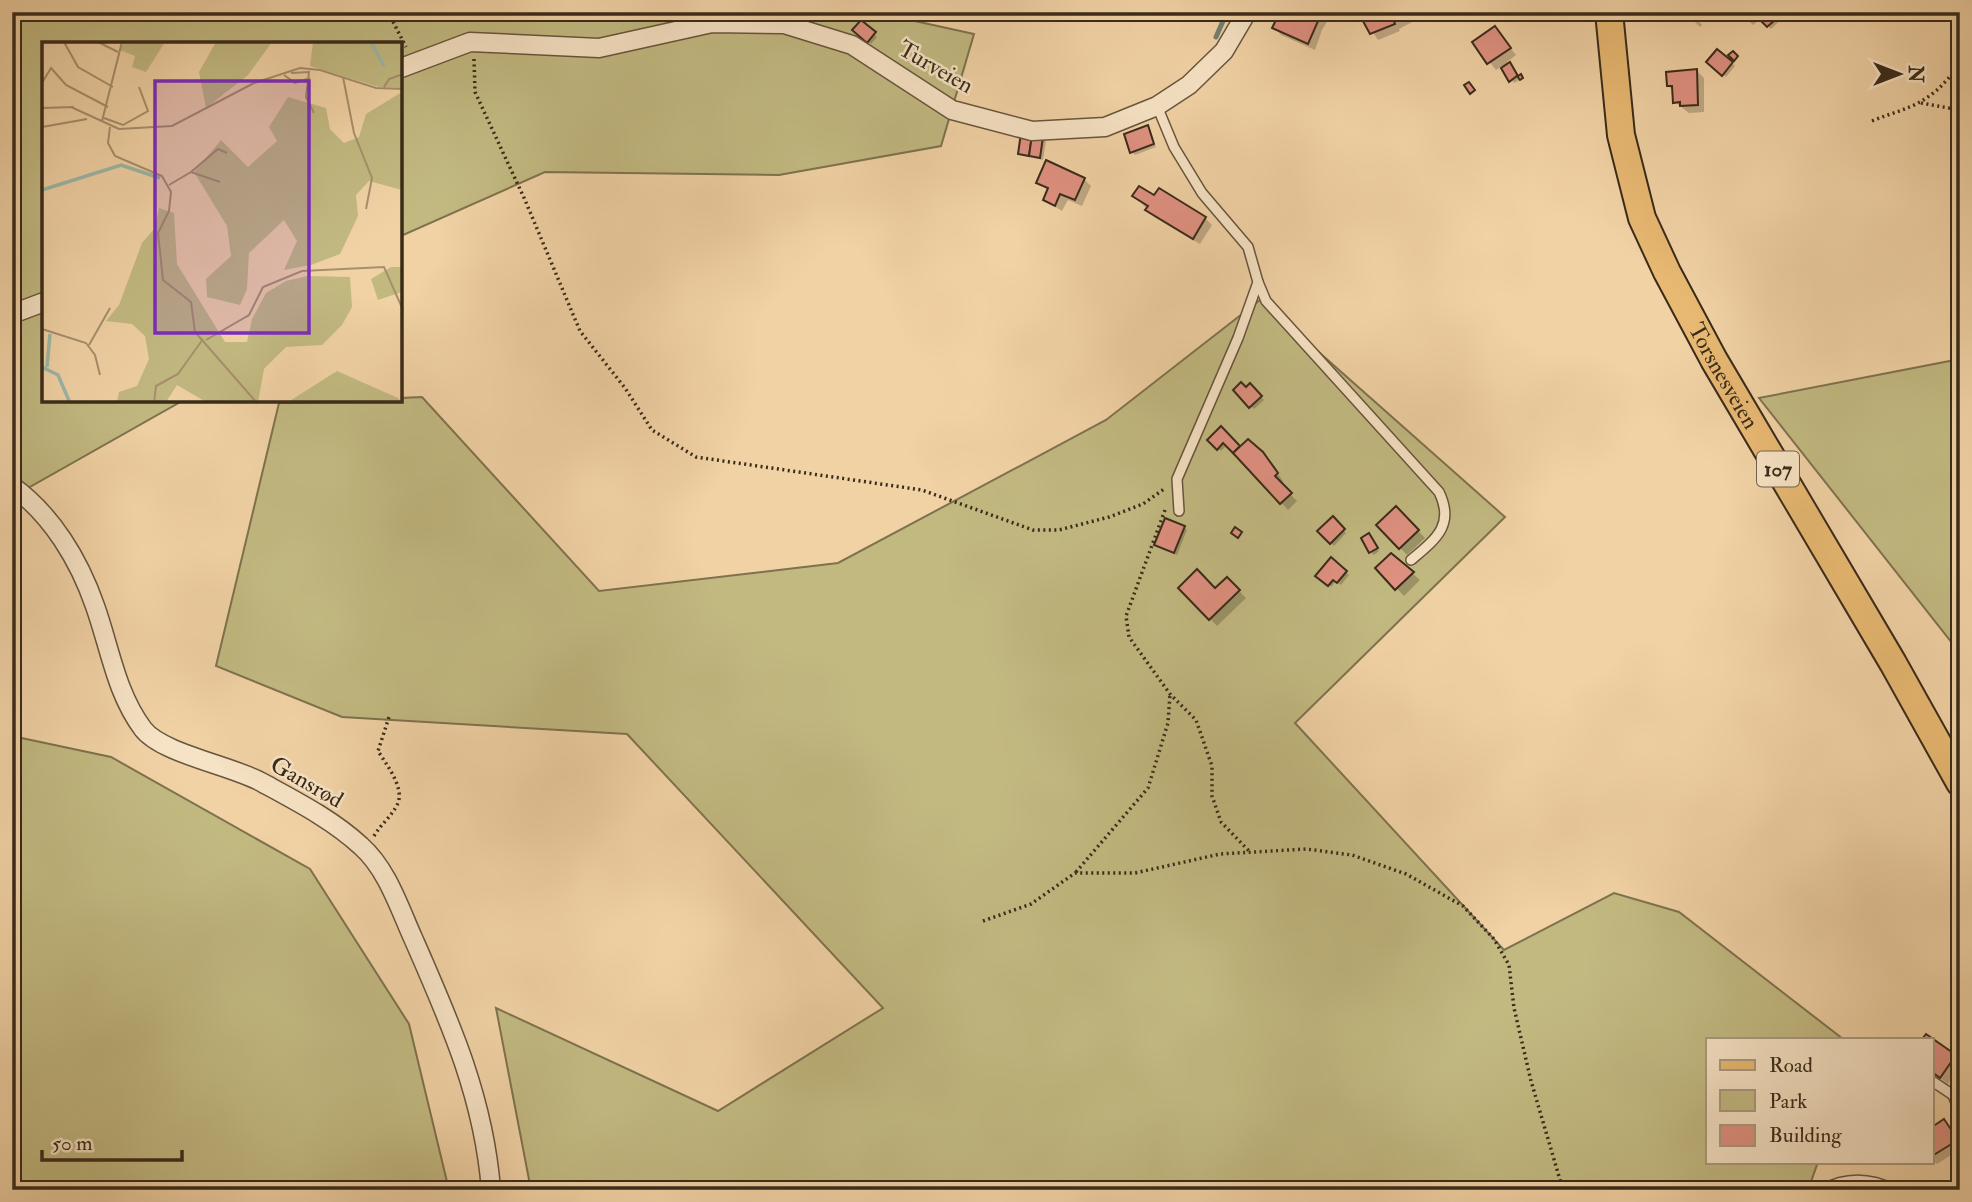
<svg xmlns="http://www.w3.org/2000/svg" width="1972" height="1202" font-family="'IM FELL Double Pica',serif">
  <style>
    .green { fill: #c2b981; stroke: #7e724e; stroke-width: 2 }
    .shadow { fill: #0003 }
    .lines { fill: none; stroke-linecap: round; stroke-linejoin: round }
    .stream { stroke: #74806f; stroke-width: 5 }
    .building { fill: #e09181; stroke: #392b1a; stroke-width: 2 }
    .service-casing { stroke: #67553d; stroke-width: 12 }
    .minor-casing { stroke: #67553d; stroke-width: 21 }
    .primary-casing { stroke: #392b1a; stroke-width: 30 }
    .path { stroke: #392b1a; stroke-width: 3.5; stroke-dasharray: 2 3.5; stroke-linecap: butt }
    .service { stroke: #f6e2c4; stroke-width: 9 }
    .minor { stroke: #f6e2c4; stroke-width: 18 }
    .primary { stroke: #e8b972; stroke-width: 26 }
    .labels { text-anchor: middle; dominant-baseline: central; stroke-width: 5; stroke-linejoin: round; paint-order: stroke }
    .shield { fill: #f6e2c4; stroke: #72624d; stroke-width: 2 }
    .shield-label { font-size: 21px; font-weight: bold; fill: #392b1a }
    .street-label { font-size: 23px; fill: #392b1a; stroke: #f6e2c4 }
    .inset-river { fill: none; stroke: #9bb8a7; stroke-width: 3.5 }
    .inset-road { fill: none; stroke: #a78f6d; stroke-width: 2 }
    .view { fill: #7b2cbf; fill-opacity: 0.15; stroke: #7b2cbf; stroke-width: 3.5 }
    .inset-edge { fill: none; stroke: #392b1a; stroke-width: 3.5 }
  </style>
  <rect width="100%" height="100%" fill="#f1d2a5"/>
  <filter id="stains"><feTurbulence type="fractalNoise" baseFrequency=".00286" numOctaves="4"/><feColorMatrix values="0 0 0 0 .2 0 0 0 0 .09 0 0 0 0 .02 0 0 0 .5 -.17"/></filter>
  <radialGradient id="worn" r=".72"><stop offset=".6" stop-color="#630" stop-opacity="0"/><stop offset="1" stop-color="#630" stop-opacity=".3"/></radialGradient>
  <g class="green">
    <polygon points="12,12 874,12 974,34 941,146 779,175 545,172 401,236 401,44 44,44 44,401 182,401 12,497"/>
    <polygon points="1260,300 1505,517 1295,723 1504,950 1614,893 1679,912 1843,1039 1708,1039 1708,1162 1818,1162 1808,1190 531,1190 496,1008 718,1111 883,1008 627,734 342,717 216,666 279,403 401,401 401,398 422,397 599,591 838,563 1106,420"/>
    <polygon points="1960,359 1960,653 1759,398"/>
    <polygon points="12,736 111,757 310,869 409,1024 449,1190 12,1190"/>
  </g>
  <g class="shadow">
    <polygon points="1282,12 1333,12 1322,30 1315,50 1281,35 1275,28"/>
    <polygon points="1360,12 1410,12 1414,21 1399,29 1400,31 1378,40"/>
    <polygon points="1633,12 1648,12 1650,20 1636,20"/>
    <polygon points="1740,12 1778,12 1783,18 1771,29 1761,18 1753,25"/>
    <polygon points="1696,19 1702,25 1700,27 1694,21"/>
    <polygon points="862,22 877,37 871,44 855,30"/>
    <polygon points="1495,28 1516,55 1507,62 1524,82 1521,79 1514,83 1502,66 1496,70 1474,43"/>
    <polygon points="1732,63 1735,66 1726,77 1711,65"/>
    <polygon points="1697,71 1704,78 1704,112 1689,113 1675,102 1674,91 1668,86"/>
    <polygon points="1147,128 1156,147 1135,155 1132,152"/>
    <polygon points="1043,138 1046,141 1043,160 1020,153"/>
    <polygon points="1084,179 1091,186 1082,206 1068,200 1062,211 1045,200 1049,191 1038,182"/>
    <polygon points="1135,196 1155,197 1205,218 1212,225 1200,244 1154,217"/>
    <polygon points="1250,385 1264,400 1254,409 1235,390"/>
    <polygon points="1221,428 1240,448 1262,454 1270,462 1283,481 1280,484 1297,501 1288,510 1227,445 1221,451 1210,440"/>
    <polygon points="1396,508 1425,538 1407,555 1378,525"/>
    <polygon points="1333,519 1346,533 1334,546 1320,531"/>
    <polygon points="1184,527 1187,530 1177,555 1156,545"/>
    <polygon points="1372,538 1379,551 1374,555 1371,552"/>
    <polygon points="1391,555 1420,580 1404,596 1378,568"/>
    <polygon points="1331,560 1349,575 1341,585 1336,581 1331,587 1318,576"/>
    <polygon points="1227,579 1246,598 1217,626 1180,588 1215,590"/>
    <polygon points="1932,1040 1960,1060 1960,1066 1948,1084 1932,1072"/>
    <polygon points="1944,1121 1960,1142 1960,1149 1937,1164 1932,1159 1932,1129"/>
  </g>
  <g class="lines">
    <polyline class="stream" points="1216,37 1227,12"/>
  </g>
  <g class="building">
    <polygon points="1280,12 1322,12 1308,44 1272,28"/>
    <polygon points="1358,12 1408,12 1409,13 1394,21 1395,24 1370,34"/>
    <polygon points="1631,12 1647,12 1647,17 1631,18"/>
    <polygon points="1738,12 1753,12 1745,20"/>
    <polygon points="1764,12 1780,12 1782,14 1767,27 1758,18"/>
    <polygon points="861,20 876,32 867,43 852,30"/>
    <polygon points="1495,26 1511,48 1487,64 1472,42"/>
    <polygon points="1717,49 1733,62 1722,76 1706,62"/>
    <polygon points="1733,51 1738,56 1734,61 1728,55"/>
    <polygon points="1510,62 1518,76 1521,74 1523,78 1520,80 1517,76 1509,82 1501,68"/>
    <polygon points="1697,69 1698,105 1680,106 1680,102 1673,103 1672,86 1667,86 1666,72"/>
    <polygon points="1469,82 1475,90 1470,94 1464,85"/>
    <polygon points="1148,125 1154,144 1130,153 1124,134"/>
    <polygon points="1021,133 1032,135 1029,156 1018,154"/>
    <polygon points="1032,135 1043,137 1040,158 1029,156"/>
    <polygon points="1046,160 1085,178 1075,200 1060,194 1055,206 1043,200 1048,188 1036,183"/>
    <polygon points="1139,186 1154,195 1159,188 1206,217 1193,239 1145,210 1148,206 1132,196"/>
    <polygon points="1241,382 1246,387 1250,383 1262,396 1249,408 1233,390"/>
    <polygon points="1221,426 1240,446 1233,453 1223,443 1217,450 1207,440"/>
    <polygon points="1248,439 1263,452 1278,473 1275,476 1292,493 1280,504 1233,453"/>
    <polygon points="1396,506 1419,530 1399,549 1376,525"/>
    <polygon points="1333,516 1345,529 1330,544 1317,531"/>
    <polygon points="1165,518 1185,526 1174,553 1154,545"/>
    <polygon points="1235,527 1242,532 1238,538 1231,533"/>
    <polygon points="1369,533 1378,548 1369,553 1361,538"/>
    <polygon points="1391,553 1414,572 1395,590 1375,568"/>
    <polygon points="1331,557 1347,571 1337,583 1333,580 1328,586 1315,576"/>
    <polygon points="1197,569 1215,588 1227,577 1240,590 1209,620 1178,588"/>
    <polygon points="1926,1034 1956,1055 1940,1078 1932,1072 1932,1039 1922,1039"/>
    <polygon points="1944,1119 1958,1140 1932,1156 1932,1127"/>
  </g>
  <g class="lines">
    <defs>
      <g id="service">
        <polyline points="1157,106 1174,147 1202,193 1248,247 1258,282 1238,338 1177,479 1179,511"/>
        <path d="M1258,282L1266,301L1439,492C1455,525 1436,539 1411,560"/>
        <polyline points="1932,1081 1953,1095"/>
        <polyline points="1960,1087 1953,1095 1960,1113"/>
        <path d="M1822,1190C1847,1176 1871,1178 1895,1190"/>
      </g>
      <g id="minor">
        <polyline points="401,68 470,42 599,48 712,23 784,24 852,45 952,110 1032,131 1105,127 1157,106 1189,85 1224,51 1247,12"/>
        <polyline points="12,314 44,302"/>
        <path d="M12,486C52,515 79,560 95,606C110,648 116,693 143,729C162,754 234,766 263,783C296,801 333,820 361,846C387,869 399,907 413,938C450,1022 484,1098 491,1190"/>
      </g>
      <g id="primary">
        <path id="s1" d="M1609,12L1621,135L1642,218L1667,272L1714,360L1893,663L1960,783"/>
      </g>
    </defs>
    <use href="#service" class="service-casing"/>
    <use href="#minor" class="minor-casing"/>
    <use href="#primary" class="primary-casing"/>
    <g class="path">
      <polyline points="388,12 406,47"/>
      <polyline points="474,59 475,92 525,200 580,331 625,388 652,430 696,457 922,490 1033,530 1059,530 1109,517 1143,504 1164,489"/>
      <polyline points="1921,103 1960,110"/>
      <path d="M1872,121C1893,112 1913,109 1932,94C1943,86 1950,75 1960,67"/>
      <polyline points="1165,510 1126,616 1129,637 1170,694 1196,720 1212,766 1212,796 1221,822 1250,852"/>
      <path d="M374,836C381,824 391,817 397,805C406,789 386,764 378,751L390,714"/>
      <polyline points="1076,872 1148,788 1168,723 1170,694"/>
      <polyline points="983,921 1031,904 1075,873 1135,873 1220,854 1306,849 1352,855 1406,874 1463,906 1494,939 1509,965 1514,1008 1531,1081 1563,1190"/>
    </g>
    <use href="#service" class="service"/>
    <use href="#minor" class="minor"/>
    <use href="#primary" class="primary"/>
  </g>
  <g class="labels">
    <rect class="shield" x="1757" y="451.5" width="42" height="35" rx="5"/>
    <g class="shield-label">
      <text x="1778" y="469">107</text>
    </g>
    <g class="street-label">
      <text transform="translate(936 67) rotate(30)">Turveien</text>
      <text stroke="none"><textPath href="#s1" startOffset="387">Torsnesveien</textPath></text>
      <text transform="translate(307 782) rotate(30)">Gansrød</text>
    </g>
  </g>
  <g transform="translate(42 42)">
    <rect width="360" height="360" fill="#f1d2a5"/>
    <path d="M82,0H123L104,30L90,25L93,14L78,8ZM174,0H230L206,33L164,66L157,30ZM271,0H360V46L337,45L268,24ZM360,50V148L327,139L314,153L316,174L298,212L269,223L242,228L255,199L242,178L207,211L205,247L198,263L165,255L164,237L189,214L185,184L152,130L179,98L206,125L235,99L227,85L246,55L284,66L288,87L302,101L317,95L324,72ZM117,166L132,171L135,222L183,300H205L210,277L224,251L244,239L265,234L308,235L310,265L300,283L280,303L244,305L222,327L216,360H164L135,343L124,360H75L77,350L95,344L107,317L103,294L90,282L64,279L77,263L100,201L113,186ZM349,225H360V250L336,258L329,237ZM295,329L356,356L359,360H246Z" fill="#c2b981"/>
    <path class="inset-river" d="M329,0L342,24M0,148L79,123L118,136M0,325L16,333L28,361M5,325L8,292"/>
    <path class="inset-road" d="M22,0L36,25L71,45M56,0L76,10M249,31L267,30L264,55L272,71M242,33L253,41L268,36M301,35L312,91L330,136L324,167M0,41L9,26L24,43L66,65M342,45L347,37L361,32M29,65L77,87L130,84L212,41L258,26L278,28L334,46L361,47M0,66L32,65M62,76L81,83L106,69L97,45M60,79L80,0M0,85L45,77M68,85L66,101L73,114L120,134L129,150L127,169L116,191L121,238L149,260L153,290L215,361M149,130L176,107L185,111M127,143L149,130L178,140M0,287L44,301L53,313L58,333M164,298L207,273L221,245L260,229L342,225L361,268M47,303L68,266M112,361L114,344L136,332L161,297"/>
    <path class="view" d="M113,39H267V291H113Z"/>
    <rect width="360" height="360" class="inset-edge"/>
  </g>
  <rect width="1972" height="1202" fill="none" stroke="#f1d2a5" stroke-width="42"/>
  <rect x="14" y="14" width="1944" height="1174" fill="none" stroke="#392b1a" stroke-width="3.5"/>
  <rect x="21" y="21" width="1930" height="1160" fill="none" stroke="#392b1a" stroke-width="2"/>
  <rect x="1706" y="1038" width="228" height="126" fill="#f6e2c4" stroke="#aa9980" stroke-width="2"/>
  <rect x="1720" y="1060" width="35" height="10" fill="#e8b972" stroke="#aa9980" stroke-width="2"/>
  <text x="1769" y="1072" font-size="21" fill="#392b1a">Road</text>
  <rect x="1720" y="1090" width="35" height="21" fill="#c2b981" stroke="#aa9980" stroke-width="2"/>
  <text x="1769" y="1108" font-size="21" fill="#392b1a">Park</text>
  <rect x="1720" y="1125" width="35" height="21" fill="#e09181" stroke="#aa9980" stroke-width="2"/>
  <text x="1769" y="1142" font-size="21" fill="#392b1a">Building</text>
  <g transform="translate(1899 74) rotate(90)" stroke="#f6e2c4" stroke-width="5" paint-order="stroke">
  <path d="M0-5L12 26L0 18L-12 26Z" fill="#392b1a"/>
  <text y="-10" font-size="19" font-weight="bold" text-anchor="middle" fill="#392b1a">N</text>
  </g>
  <path d="M42 1150v10h140v-10" fill="none" stroke="#392b1a" stroke-width="3.5"/>
  <text x="52" y="1150" font-size="21" fill="#392b1a" stroke="#f6e2c4" stroke-width="5" paint-order="stroke">50 m</text>
  <rect width="100%" height="100%" filter="url(#stains)"/>
  <rect width="100%" height="100%" fill="url(#worn)"/>
</svg>
